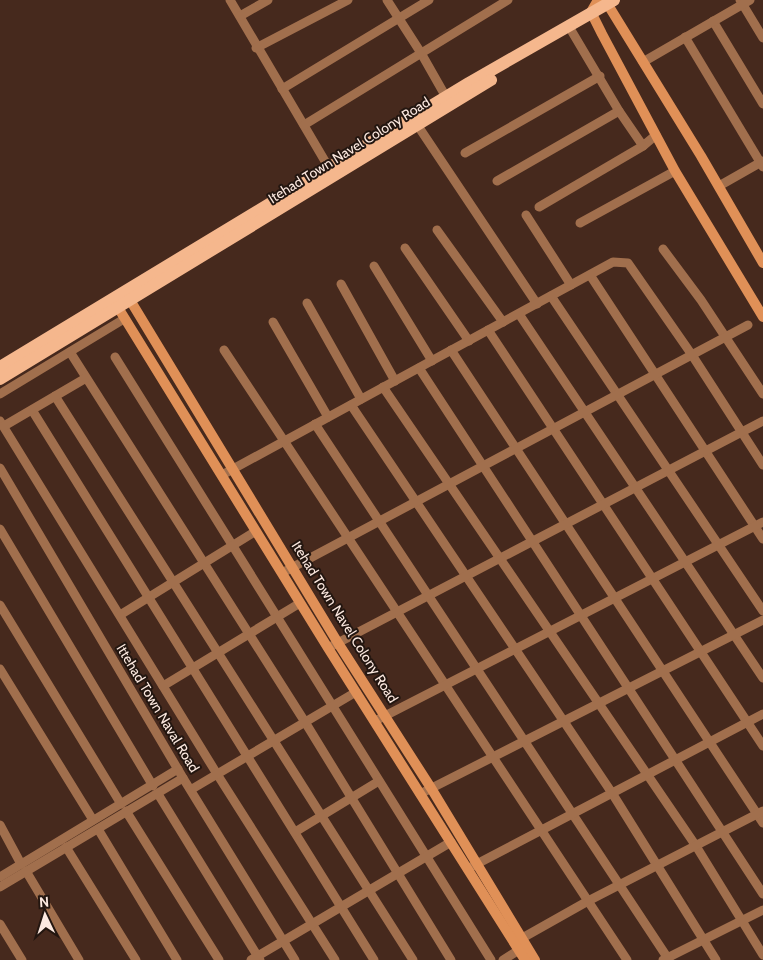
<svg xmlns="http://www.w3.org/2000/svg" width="763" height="960" font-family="Cabin,sans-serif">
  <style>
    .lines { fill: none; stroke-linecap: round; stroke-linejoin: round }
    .street { stroke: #a16f4d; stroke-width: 9 }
    .secondary { stroke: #e09057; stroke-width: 10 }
    .primary { stroke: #f5b78d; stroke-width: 12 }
    .labels { text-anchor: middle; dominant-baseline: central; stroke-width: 4; stroke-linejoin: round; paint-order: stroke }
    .street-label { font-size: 14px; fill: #fce9e0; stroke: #231610 }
  </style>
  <rect width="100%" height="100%" fill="#46291d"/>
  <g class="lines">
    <g class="street">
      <polyline points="230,0 332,173"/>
      <polyline points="387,0 421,53 446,97"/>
      <polyline points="740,0 763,38"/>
      <polyline points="240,16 268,0"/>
      <polyline points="713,21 763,104"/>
      <polyline points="568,25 619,111 643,146 656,135"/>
      <polyline points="685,37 763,167"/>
      <polyline points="256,48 348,0"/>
      <polyline points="643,62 750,0"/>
      <polyline points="282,89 429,0"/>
      <polyline points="414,120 537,304"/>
      <polyline points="304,125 508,0"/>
      <polyline points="465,153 600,76"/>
      <polyline points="497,181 619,111"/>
      <polyline points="719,186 763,161"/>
      <polyline points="539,207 643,146"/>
      <polyline points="526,215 571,285"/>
      <polyline points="580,223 675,171"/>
      <polyline points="437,230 503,322"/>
      <polyline points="405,248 469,341"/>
      <polyline points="663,249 701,300 763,394"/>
      <polyline points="374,266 432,361"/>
      <polyline points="590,275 763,539"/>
      <polyline points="341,284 395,381"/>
      <polyline points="551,296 763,611"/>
      <polyline points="307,303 361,399"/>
      <polyline points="519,314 763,678"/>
      <polyline points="273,322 328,417"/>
      <polyline points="488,330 763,746"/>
      <polyline points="224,350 627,960"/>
      <polyline points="451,350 763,823"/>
      <polyline points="70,352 305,722 451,960"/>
      <polyline points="115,357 491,960"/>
      <polyline points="419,368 763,894"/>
      <polyline points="383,387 696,846 763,955"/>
      <polyline points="0,394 124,319"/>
      <polyline points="55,396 413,960"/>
      <polyline points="351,405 612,793 716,960"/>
      <polyline points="32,410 374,960"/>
      <polyline points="0,421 217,774 335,960"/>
      <polyline points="315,424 669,960"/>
      <polyline points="4,426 86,378"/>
      <polyline points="0,468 183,778 295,960"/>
      <polyline points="222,475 613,262 628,263 692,355 763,465"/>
      <polyline points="0,529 153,786"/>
      <polyline points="282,573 748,325"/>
      <polyline points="0,605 121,804"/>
      <polyline points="120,615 256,531"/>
      <polyline points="328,648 763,421"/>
      <polyline points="0,669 93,820"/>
      <polyline points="163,686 300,603"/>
      <polyline points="375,721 763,522"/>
      <polyline points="192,789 356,692"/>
      <polyline points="158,794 260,960"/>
      <polyline points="420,794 763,620"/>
      <polyline points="126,811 219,960"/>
      <polyline points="0,825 21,864"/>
      <polyline points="98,829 177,960"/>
      <polyline points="295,832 379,781"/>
      <polyline points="66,847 136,960"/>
      <polyline points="471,867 763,714"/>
      <polyline points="26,871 79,960"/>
      <polyline points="0,877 178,769"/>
      <polyline points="0,887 183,778"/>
      <polyline points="0,924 22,960"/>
      <polyline points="517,941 588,901 763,811"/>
      <polyline points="251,960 451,842"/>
      <polyline points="503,960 519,950"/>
      <polyline points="663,960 763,910"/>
    </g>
    <g class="secondary">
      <polyline points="598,0 591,12 602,34 675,171 763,317"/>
      <polyline points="605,0 701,156 763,263"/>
      <polyline points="127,295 338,643 431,788 535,960"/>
      <polyline points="114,301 328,648 525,960"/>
    </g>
    <g class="primary">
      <polyline points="0,367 469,83 614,0"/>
      <polyline points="0,379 491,80"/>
    </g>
  </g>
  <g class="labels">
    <g class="street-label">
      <text transform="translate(349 150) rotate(-32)">Itehad Town Navel Colony Road</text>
      <text transform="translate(345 622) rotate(58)">Itehad Town Navel Colony Road</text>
      <text transform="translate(158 708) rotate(59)">Ittehad Town Naval Road</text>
    </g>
  </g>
  <g transform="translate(45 915) rotate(356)" stroke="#231610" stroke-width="4" paint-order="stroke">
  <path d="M0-4L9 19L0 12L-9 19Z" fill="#fce9e0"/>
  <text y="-8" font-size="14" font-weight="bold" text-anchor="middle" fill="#fce9e0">N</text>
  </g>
</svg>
